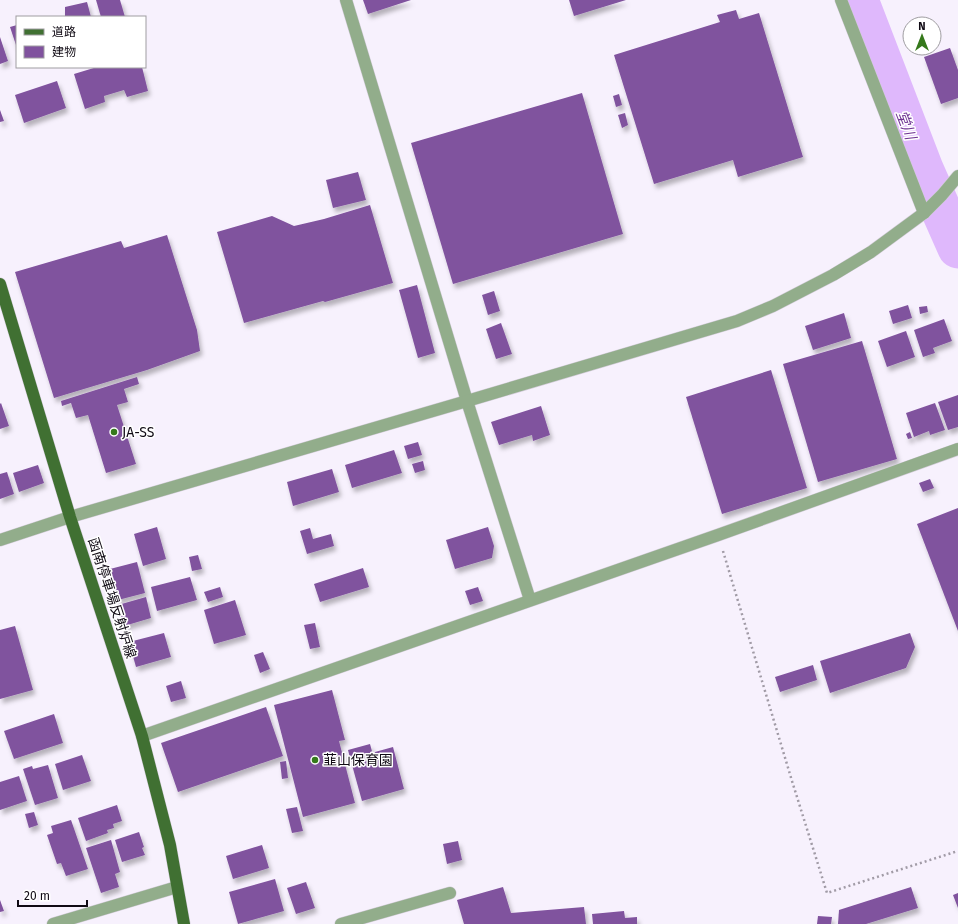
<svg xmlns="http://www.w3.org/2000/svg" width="958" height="924" font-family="'Fira Sans','Noto Sans JP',sans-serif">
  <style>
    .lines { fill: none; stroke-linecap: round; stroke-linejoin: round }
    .river { stroke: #dfb8fc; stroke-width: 41 }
    .building { fill: #80529e; filter: url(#shadow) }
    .minor-casing { stroke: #d2ccd8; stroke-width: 13 }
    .major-casing { stroke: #d2ccd8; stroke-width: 13 }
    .path { stroke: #a19ba6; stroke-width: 2.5; stroke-dasharray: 2 3; stroke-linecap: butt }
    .minor { stroke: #92ad8b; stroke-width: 12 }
    .major { stroke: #407032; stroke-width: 12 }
    .poi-dot { fill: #35791b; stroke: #fff; stroke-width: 1.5 }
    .labels { text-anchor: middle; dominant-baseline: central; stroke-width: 3; stroke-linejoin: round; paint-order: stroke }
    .poi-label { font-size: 14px; fill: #100a14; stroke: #fff; text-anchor: start }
    .street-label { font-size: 14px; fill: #100a14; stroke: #fff }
    .water-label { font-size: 15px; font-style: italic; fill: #6f3493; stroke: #fff }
  </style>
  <defs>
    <filter id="shadow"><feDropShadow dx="2.5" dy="4.5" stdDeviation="2" flood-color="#0004"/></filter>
  </defs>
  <rect width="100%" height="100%" fill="#f7f1fd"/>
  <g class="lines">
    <polyline class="river" points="858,0 923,169 958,248"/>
  </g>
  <g class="building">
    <polygon points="96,0 120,0 125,17 101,17"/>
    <polygon points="363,0 411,0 368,14"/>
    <polygon points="569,0 626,0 574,16"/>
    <polygon points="87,2 91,17 65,17 65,7"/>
    <polygon points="736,10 739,19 759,13 803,157 738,177 733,160 654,184 614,55 720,22 717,15"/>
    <polygon points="17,25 17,48 10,27"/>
    <polygon points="0,37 8,61 0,64"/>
    <polygon points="950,48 958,70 958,98 941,104 924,57"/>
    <polygon points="97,67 142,67 148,91 127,97 124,90 104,96 105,102 85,109 74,74"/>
    <polygon points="57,81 66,108 24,123 15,95"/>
    <polygon points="582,93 623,234 453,284 411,143"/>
    <polygon points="619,94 622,105 616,107 613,96"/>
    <polygon points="0,110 4,121 0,122"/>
    <polygon points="625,113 628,125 622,128 618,115"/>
    <polygon points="358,172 366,200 333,208 326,180"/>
    <polygon points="370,205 393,283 325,302 323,301 244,323 217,232 272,216 294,226 324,219"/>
    <polygon points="167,235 197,330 200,351 147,370 54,398 15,272 121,241 124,248"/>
    <polygon points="417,285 435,353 418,358 399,290"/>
    <polygon points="494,291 500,311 488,315 482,295"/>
    <polygon points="908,305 912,318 893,324 889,311"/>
    <polygon points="927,306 928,312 920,314 919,307"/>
    <polygon points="844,313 851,338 813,350 805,326"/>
    <polygon points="944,319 952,341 933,348 935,353 923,357 914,330"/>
    <polygon points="501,323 512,354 496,359 486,329"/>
    <polygon points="906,331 915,357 887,367 878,341"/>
    <polygon points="862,341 897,459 818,482 783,364"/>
    <polygon points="771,370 807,488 722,514 686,397"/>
    <polygon points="137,377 139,384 124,389 128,402 117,405 136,464 106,473 88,415 76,418 71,403 62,406 61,401"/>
    <polygon points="958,395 958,427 948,430 938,402"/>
    <polygon points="1,403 9,426 0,429 0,404"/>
    <polygon points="935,403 945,430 930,435 929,431 914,437 906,413"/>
    <polygon points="541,406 550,435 533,441 532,435 499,445 491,422"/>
    <polygon points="910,432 912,438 908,439 906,434"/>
    <polygon points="418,442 422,455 408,459 404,446"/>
    <polygon points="394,450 402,473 352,488 345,465"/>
    <polygon points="423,461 425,470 415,473 412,464"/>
    <polygon points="38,465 44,483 19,492 13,473"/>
    <polygon points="332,469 339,492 293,506 287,482"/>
    <polygon points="7,472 14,494 0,499 0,474"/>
    <polygon points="930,479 934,488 923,492 919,483"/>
    <polygon points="958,508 958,631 917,524"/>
    <polygon points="157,527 166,559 143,566 134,534"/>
    <polygon points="488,527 494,546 492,558 455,569 446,540"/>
    <polygon points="310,528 313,539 331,534 334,546 307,554 300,531"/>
    <polygon points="198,555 202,569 192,571 189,557"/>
    <polygon points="137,562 145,593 118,600 110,569"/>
    <polygon points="363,568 369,587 320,602 314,584"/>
    <polygon points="190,577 197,600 157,611 151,587"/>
    <polygon points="220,587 223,597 208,602 204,592"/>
    <polygon points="478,587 483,601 470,605 465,591"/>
    <polygon points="146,597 151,618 124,626 118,605"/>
    <polygon points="235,600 246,635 214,644 204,610"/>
    <polygon points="315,623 320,647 310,649 304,625"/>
    <polygon points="15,626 33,690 0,699 0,630"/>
    <polygon points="164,633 171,657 136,667 129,642"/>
    <polygon points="910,633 915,647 906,668 830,693 820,661"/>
    <polygon points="263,652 270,669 260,673 254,655"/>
    <polygon points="813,665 817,680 780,692 775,677"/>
    <polygon points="181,681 186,698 171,702 166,686"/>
    <polygon points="332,690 345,740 339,741 355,803 303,817 274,705"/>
    <polygon points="266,707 283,756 178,792 161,743"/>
    <polygon points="54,714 63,743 14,759 4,731"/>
    <polygon points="370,744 373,755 351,762 348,750"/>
    <polygon points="393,747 404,789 362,801 352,765 376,758 375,752"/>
    <polygon points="82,755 91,781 63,790 55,764"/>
    <polygon points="286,761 288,778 282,779 280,762"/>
    <polygon points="48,765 58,798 35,805 23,769 32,766 33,769"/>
    <polygon points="19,776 27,801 0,810 0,782"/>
    <polygon points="117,805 122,821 113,824 114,828 107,830 108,833 86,841 78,818"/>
    <polygon points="297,807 303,831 292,833 286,809"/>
    <polygon points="34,812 38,825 29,828 25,814"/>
    <polygon points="71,820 88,869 66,876 61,863 57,864 47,835 53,833 51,826"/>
    <polygon points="139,832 144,847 142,848 145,855 122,862 115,840"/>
    <polygon points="111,840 120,872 115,874 119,887 101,893 86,848"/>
    <polygon points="458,841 462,860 447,864 443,844"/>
    <polygon points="262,845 269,868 233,879 226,856"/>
    <polygon points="275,879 284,911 238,924 229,892"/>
    <polygon points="306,882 315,908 296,914 287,888"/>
    <polygon points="503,887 511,913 584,907 586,924 464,924 457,900"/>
    <polygon points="911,887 918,908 866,924 838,924 839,910"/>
    <polygon points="958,893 958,908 953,895"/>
    <polygon points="0,900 4,911 0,912"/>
    <polygon points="624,911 625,918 637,917 637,924 593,924 592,914"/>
    <polygon points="818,916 832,917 831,924 817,924"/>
  </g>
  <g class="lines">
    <defs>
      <g id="minor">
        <polyline points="346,0 467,401 530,600"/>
        <polyline points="841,0 924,213"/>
        <polyline points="0,540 70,517 467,401 737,321 773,306 833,275 871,252 924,213 942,195 958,176"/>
        <polyline points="142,736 718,535 958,449"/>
        <polyline points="53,924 177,887"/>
        <polyline points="341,924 450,893"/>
      </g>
      <polyline id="major" points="0,284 70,517 142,736 170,845 184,924"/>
    </defs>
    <use href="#minor" class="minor-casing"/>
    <use href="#major" class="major-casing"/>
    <polyline class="path" points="723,551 792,781 827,893 958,851"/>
    <use href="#minor" class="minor"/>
    <use href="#major" class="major"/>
  </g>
  <g class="poi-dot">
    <circle cx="114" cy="432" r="4"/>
    <circle cx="315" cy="760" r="4"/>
  </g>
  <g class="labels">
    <g class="poi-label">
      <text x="122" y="432">JA-SS</text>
      <text x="323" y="760">韮山保育園</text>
    </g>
    <g class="street-label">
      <text transform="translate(112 598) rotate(72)">函南停車場反射炉線</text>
    </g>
    <g class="water-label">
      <text transform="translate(906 125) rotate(69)">堂川</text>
    </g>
  </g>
  <rect x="16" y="16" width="130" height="52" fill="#ffffff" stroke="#9f9da1"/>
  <rect x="24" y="29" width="20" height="6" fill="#407032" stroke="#9f9da1"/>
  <text x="52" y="36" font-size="12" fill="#100a14">道路</text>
  <rect x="24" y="46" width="20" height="12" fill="#80529e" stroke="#9f9da1"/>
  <text x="52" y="56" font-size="12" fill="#100a14">建物</text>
  <g transform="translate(922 36)"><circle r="19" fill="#ffffff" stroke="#9f9da1"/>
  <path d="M0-3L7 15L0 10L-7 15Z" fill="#35791b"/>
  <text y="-6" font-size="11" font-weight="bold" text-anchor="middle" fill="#100a14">N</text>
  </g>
  <path d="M18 900v6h69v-6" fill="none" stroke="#100a14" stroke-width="2"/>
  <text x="24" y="900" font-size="12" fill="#100a14" stroke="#ffffff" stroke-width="3" paint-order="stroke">20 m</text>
</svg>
